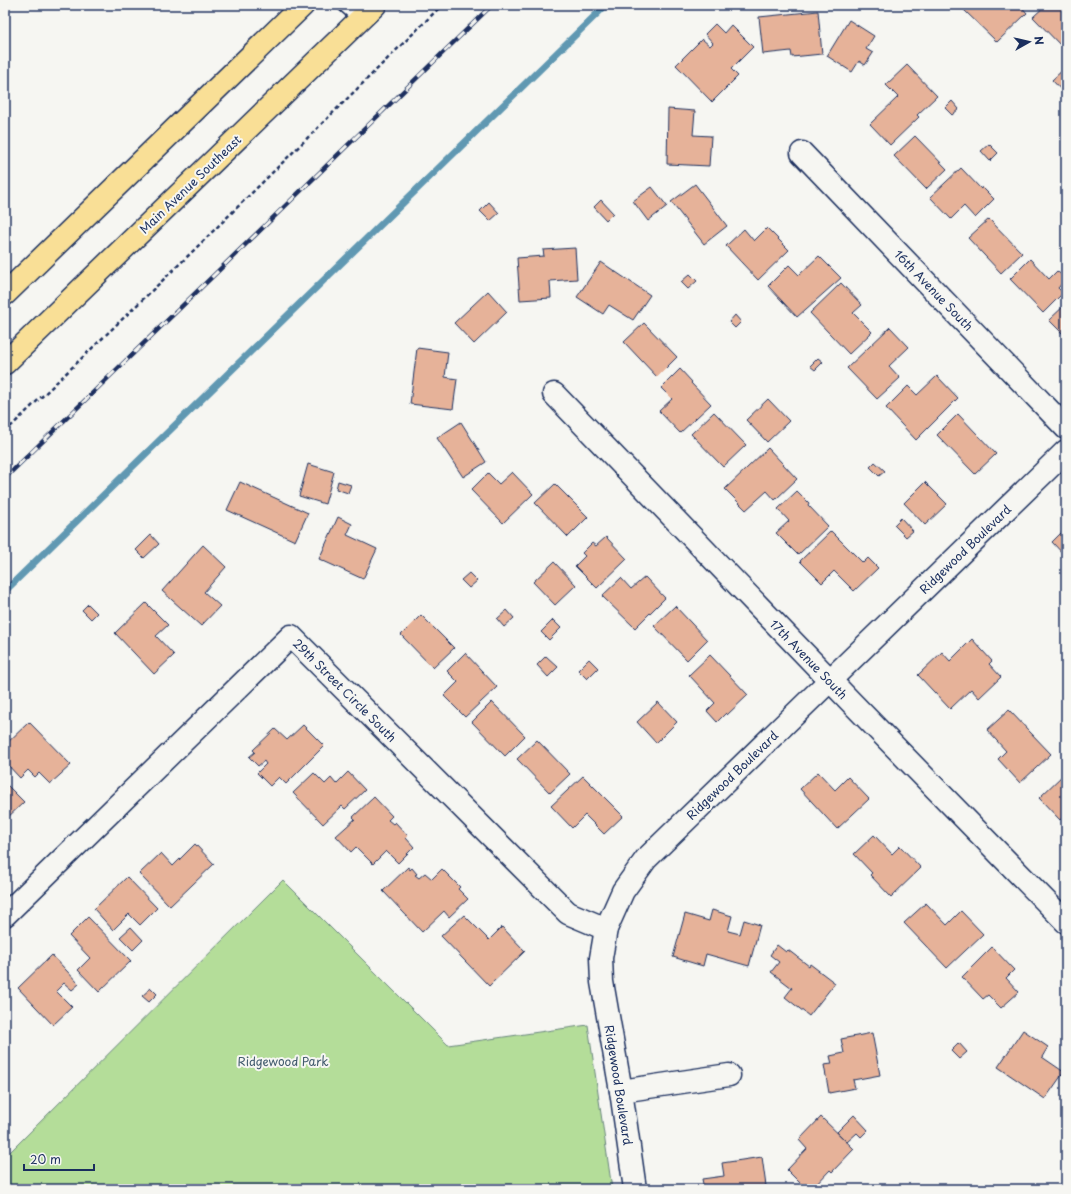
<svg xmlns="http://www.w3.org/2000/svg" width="1071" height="1194" font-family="'Playpen Sans',sans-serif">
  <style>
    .green { fill: #b4dd99; stroke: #68867c }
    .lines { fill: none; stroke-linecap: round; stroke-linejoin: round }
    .stream { stroke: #6098b2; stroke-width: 7 }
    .building { fill: #e6b299; stroke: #1b2f5e }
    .service-casing { stroke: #1b2f5e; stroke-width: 14 }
    .minor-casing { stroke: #1b2f5e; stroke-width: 25 }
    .primary-casing { stroke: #1b2f5e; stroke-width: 25 }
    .path { stroke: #1b2f5e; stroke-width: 2.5; stroke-dasharray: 4 3; stroke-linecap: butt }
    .service { stroke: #f6f6f2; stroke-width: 11 }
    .minor { stroke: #f6f6f2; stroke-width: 22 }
    .primary { stroke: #f9df96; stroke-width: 22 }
    .rail-casing { stroke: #1b2f5e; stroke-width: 4.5 }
    .rail { stroke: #f6f6f2; stroke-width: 3; stroke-dasharray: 9; stroke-linecap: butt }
    .labels { text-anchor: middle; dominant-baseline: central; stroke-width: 4; stroke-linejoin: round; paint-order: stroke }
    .street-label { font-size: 12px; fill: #1b2f5e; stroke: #f6f6f2 }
    .park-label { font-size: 12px; fill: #415a6d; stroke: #f6f6f2 }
  </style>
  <rect width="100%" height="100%" fill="#f6f6f2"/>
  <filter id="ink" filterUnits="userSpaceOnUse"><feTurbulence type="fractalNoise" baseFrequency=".025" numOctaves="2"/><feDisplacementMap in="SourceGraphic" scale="8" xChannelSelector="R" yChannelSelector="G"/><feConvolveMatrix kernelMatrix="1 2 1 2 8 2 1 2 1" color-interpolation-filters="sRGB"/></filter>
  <g filter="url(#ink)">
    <polygon class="green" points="283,880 448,1045 588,1025 612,1189 5,1189 5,1157"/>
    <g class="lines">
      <polyline class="stream" points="5,591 606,5"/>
    </g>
    <g class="building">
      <polygon points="967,5 1020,5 1027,13 997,42 963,9"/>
      <polygon points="1046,5 1062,5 1066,9 1066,51 1033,17"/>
      <polygon points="818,11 822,54 792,57 791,51 763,54 759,17"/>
      <polygon points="849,20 874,36 866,49 873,53 865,65 859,61 852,72 827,56"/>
      <polygon points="715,24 724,33 731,25 753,47 731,69 738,76 712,102 676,65 702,39 710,46 713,43 705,34"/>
      <polygon points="907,65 937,96 917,115 919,117 890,145 870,124 898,97 886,85"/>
      <polygon points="1066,67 1066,95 1052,80"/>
      <polygon points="952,101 959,109 952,115 945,108"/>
      <polygon points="668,109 695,111 693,135 711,136 709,166 667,164"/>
      <polygon points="915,136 947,169 926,189 894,156"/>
      <polygon points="989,144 998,153 990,161 981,151"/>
      <polygon points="961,168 981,189 982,187 994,199 975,218 964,206 951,219 930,197"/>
      <polygon points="695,184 727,226 704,244 671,202"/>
      <polygon points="652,187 667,206 648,221 633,201"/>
      <polygon points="601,200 613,213 606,220 594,207"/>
      <polygon points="489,202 499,213 490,221 480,211"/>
      <polygon points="989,219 1022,253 1001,273 968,238"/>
      <polygon points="767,228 789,250 758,280 726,246 744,229 754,241"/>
      <polygon points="575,248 577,279 550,281 551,298 520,300 517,258 544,256 543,250"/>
      <polygon points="819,256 841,278 797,317 768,286 789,265 799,275"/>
      <polygon points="1030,259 1049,279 1057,271 1066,279 1058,288 1063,293 1043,313 1010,279"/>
      <polygon points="601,262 650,295 633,320 609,305 603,314 577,297"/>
      <polygon points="690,274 697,281 688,289 681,282"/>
      <polygon points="841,283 862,305 853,313 872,332 849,354 810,313"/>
      <polygon points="488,291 507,312 474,344 454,323"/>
      <polygon points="1066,304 1066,337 1049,320"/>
      <polygon points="735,315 741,322 735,328 729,322"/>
      <polygon points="644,323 677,357 657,377 624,342"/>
      <polygon points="890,327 909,347 889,366 900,378 877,399 847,368"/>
      <polygon points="417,348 448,352 445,377 457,379 453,409 410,404"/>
      <polygon points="818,358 823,362 815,370 810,366"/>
      <polygon points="680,369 692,382 691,383 711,404 680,433 659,411 672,399 661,388"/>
      <polygon points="937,376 958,398 916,440 886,408 908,386 917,395"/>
      <polygon points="768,399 789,421 767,442 746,420"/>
      <polygon points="714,412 746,445 723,467 691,434"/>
      <polygon points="958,414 996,454 975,474 937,435"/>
      <polygon points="461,422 486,462 463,477 437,438"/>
      <polygon points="768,448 797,479 775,500 767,491 746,510 725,489"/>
      <polygon points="875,462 885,471 879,476 870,467"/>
      <polygon points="308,464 334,472 325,504 299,496"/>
      <polygon points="512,472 533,494 503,523 471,490 488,473 499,484"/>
      <polygon points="338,481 351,485 348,493 336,489"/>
      <polygon points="240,482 308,513 295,541 227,510"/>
      <polygon points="925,482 947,504 925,525 904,503"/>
      <polygon points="555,484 588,517 568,537 535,503"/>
      <polygon points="797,491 809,503 808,505 828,526 798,555 776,533 789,521 778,509"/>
      <polygon points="338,517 352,524 347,535 377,549 363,579 319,559"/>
      <polygon points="901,518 913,531 906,537 894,525"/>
      <polygon points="1066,528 1066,557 1052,542"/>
      <polygon points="831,531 863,563 868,558 878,568 854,591 834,571 822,583 800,561"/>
      <polygon points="151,535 159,544 144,558 136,550"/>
      <polygon points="606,537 627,559 597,588 575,566 585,556 582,553 592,543 596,546"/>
      <polygon points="203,545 226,567 204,592 220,606 201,626 162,591"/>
      <polygon points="554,562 576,585 555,605 533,582"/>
      <polygon points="469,573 477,581 469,588 461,580"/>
      <polygon points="645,577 665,598 635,628 602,596 621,578 631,589"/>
      <polygon points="146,603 168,625 156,636 174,655 154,674 115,633"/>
      <polygon points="88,604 97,613 91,619 82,610"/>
      <polygon points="675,606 707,640 687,660 654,626"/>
      <polygon points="507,610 514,618 504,627 497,619"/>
      <polygon points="421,615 454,648 433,668 401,635"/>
      <polygon points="553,620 561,628 549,640 541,632"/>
      <polygon points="972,639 992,661 989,664 1001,677 979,698 971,689 950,709 918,675 942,652 950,661"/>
      <polygon points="465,653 497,687 465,717 444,696 458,682 447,671"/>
      <polygon points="710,655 748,695 727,715 726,713 717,722 707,711 715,703 689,675"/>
      <polygon points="546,656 558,667 548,677 537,665"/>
      <polygon points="589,659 598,668 587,679 578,670"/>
      <polygon points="492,702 525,736 505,756 472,722"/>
      <polygon points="658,702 677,722 656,743 637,722"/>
      <polygon points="1009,710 1051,754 1020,783 998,759 1006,751 987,730"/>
      <polygon points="29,722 71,765 50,784 39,773 35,777 28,770 20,778 5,762 5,745"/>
      <polygon points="303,725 324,746 286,784 279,777 270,786 257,773 266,764 264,761 258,766 249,757 255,752 253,750 275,729 287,740"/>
      <polygon points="537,740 570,774 550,793 517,759"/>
      <polygon points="348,772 365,790 345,809 342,806 323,824 293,793 314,773 325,784 331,778 336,784"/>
      <polygon points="818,772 835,790 848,777 869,799 837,829 800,789"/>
      <polygon points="1066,772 1066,814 1060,820 1039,798"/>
      <polygon points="583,776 623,816 604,834 585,815 572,828 551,806"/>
      <polygon points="5,783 24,802 5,820"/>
      <polygon points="374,797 392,816 388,820 393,824 395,822 408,836 406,838 414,847 398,863 386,851 373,864 356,847 351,852 336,836 355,819 353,817"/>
      <polygon points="874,835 892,854 900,846 921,868 891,897 870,875 872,873 854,854"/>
      <polygon points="195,844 214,864 170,906 139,874 161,853 173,866"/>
      <polygon points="408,867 410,870 412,868 417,874 415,875 419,878 425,873 432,879 442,869 460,887 458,889 468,899 449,917 444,911 422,932 383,891"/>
      <polygon points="127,877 157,908 140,925 129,914 113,930 94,909"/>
      <polygon points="926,903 947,925 961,911 983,934 947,968 904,923"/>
      <polygon points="712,910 732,916 728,931 740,934 744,920 760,925 749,966 706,954 703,966 673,957 685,914 709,921"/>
      <polygon points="464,915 489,940 502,927 525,951 489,986 441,936"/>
      <polygon points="88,917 131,961 99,992 78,970 90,958 69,936"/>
      <polygon points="131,927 143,940 133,950 120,937"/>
      <polygon points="777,945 786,952 788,950 809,966 810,964 835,983 809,1016 785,997 792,988 771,972 779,962 770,955"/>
      <polygon points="992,947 1014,970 1006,978 1019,992 1001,1008 988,995 983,999 962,977"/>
      <polygon points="52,955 79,984 72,990 64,983 56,991 72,1007 53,1025 18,988"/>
      <polygon points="151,988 157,994 149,1002 142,996"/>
      <polygon points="1023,1030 1048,1047 1042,1057 1064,1072 1045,1099 998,1067"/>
      <polygon points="872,1033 880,1075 853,1080 855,1088 829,1093 824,1065 832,1064 830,1056 844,1053 841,1039"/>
      <polygon points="959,1043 967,1052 959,1059 951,1051"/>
      <polygon points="854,1115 868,1130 861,1137 857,1133 847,1142 837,1132"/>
      <polygon points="821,1117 854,1149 832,1172 830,1170 812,1189 806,1189 787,1170 807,1149 799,1140"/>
      <polygon points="762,1157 766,1186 762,1187 762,1189 704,1189 702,1179 724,1176 722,1163"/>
    </g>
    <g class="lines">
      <defs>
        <polyline id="service" points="343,5 360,20"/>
        <g id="minor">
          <polyline points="802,153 1066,428"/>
          <polyline points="554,394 852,703 1066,922"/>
          <polyline points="5,915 291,636 568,913 606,929"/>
          <polyline points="621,1091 729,1075"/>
          <polyline points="635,1189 621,1091 602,982 601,958 606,929 623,891 646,859 1066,451"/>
        </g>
        <g id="primary">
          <polyline points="5,294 303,5"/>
          <polyline points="5,363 375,5"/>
        </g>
      </defs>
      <use href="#service" class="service-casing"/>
      <use href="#minor" class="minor-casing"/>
      <use href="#primary" class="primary-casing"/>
      <polyline class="path" points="5,432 191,253 442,5"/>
      <use href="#service" class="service"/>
      <use href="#minor" class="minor"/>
      <use href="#primary" class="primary"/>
      <defs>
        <polyline id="rail" points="5,478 492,5"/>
      </defs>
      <use href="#rail" class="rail-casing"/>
      <use href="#rail" class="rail"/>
    </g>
  </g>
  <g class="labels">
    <g class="street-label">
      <text transform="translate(190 184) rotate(-44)">Main Avenue Southeast</text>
      <text transform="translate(934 290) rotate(46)">16th Avenue South</text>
      <text transform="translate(965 549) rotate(-44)">Ridgewood Boulevard</text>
      <text transform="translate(809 659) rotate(46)">17th Avenue South</text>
      <text transform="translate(345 690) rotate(45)">29th Street Circle South</text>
      <text transform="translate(732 775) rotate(-44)">Ridgewood Boulevard</text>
      <text transform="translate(619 1085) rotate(81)">Ridgewood Boulevard</text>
    </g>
    <g class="park-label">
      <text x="283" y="1061">Ridgewood Park</text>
    </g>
  </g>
  <rect width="1071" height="1194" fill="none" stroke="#f6f6f2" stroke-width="20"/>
  <rect x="10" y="10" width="1051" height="1174" fill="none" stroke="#1b2f5e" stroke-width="1.5" filter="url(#ink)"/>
  <g transform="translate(1029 42) rotate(82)" stroke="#f6f6f2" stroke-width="3" paint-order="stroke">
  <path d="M0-3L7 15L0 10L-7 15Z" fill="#1b2f5e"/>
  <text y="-6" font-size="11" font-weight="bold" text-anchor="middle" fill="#1b2f5e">N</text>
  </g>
  <path d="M24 1164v6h70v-6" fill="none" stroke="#1b2f5e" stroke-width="2"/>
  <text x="30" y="1164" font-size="12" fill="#1b2f5e" stroke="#f6f6f2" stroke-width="3" paint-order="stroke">20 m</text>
</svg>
